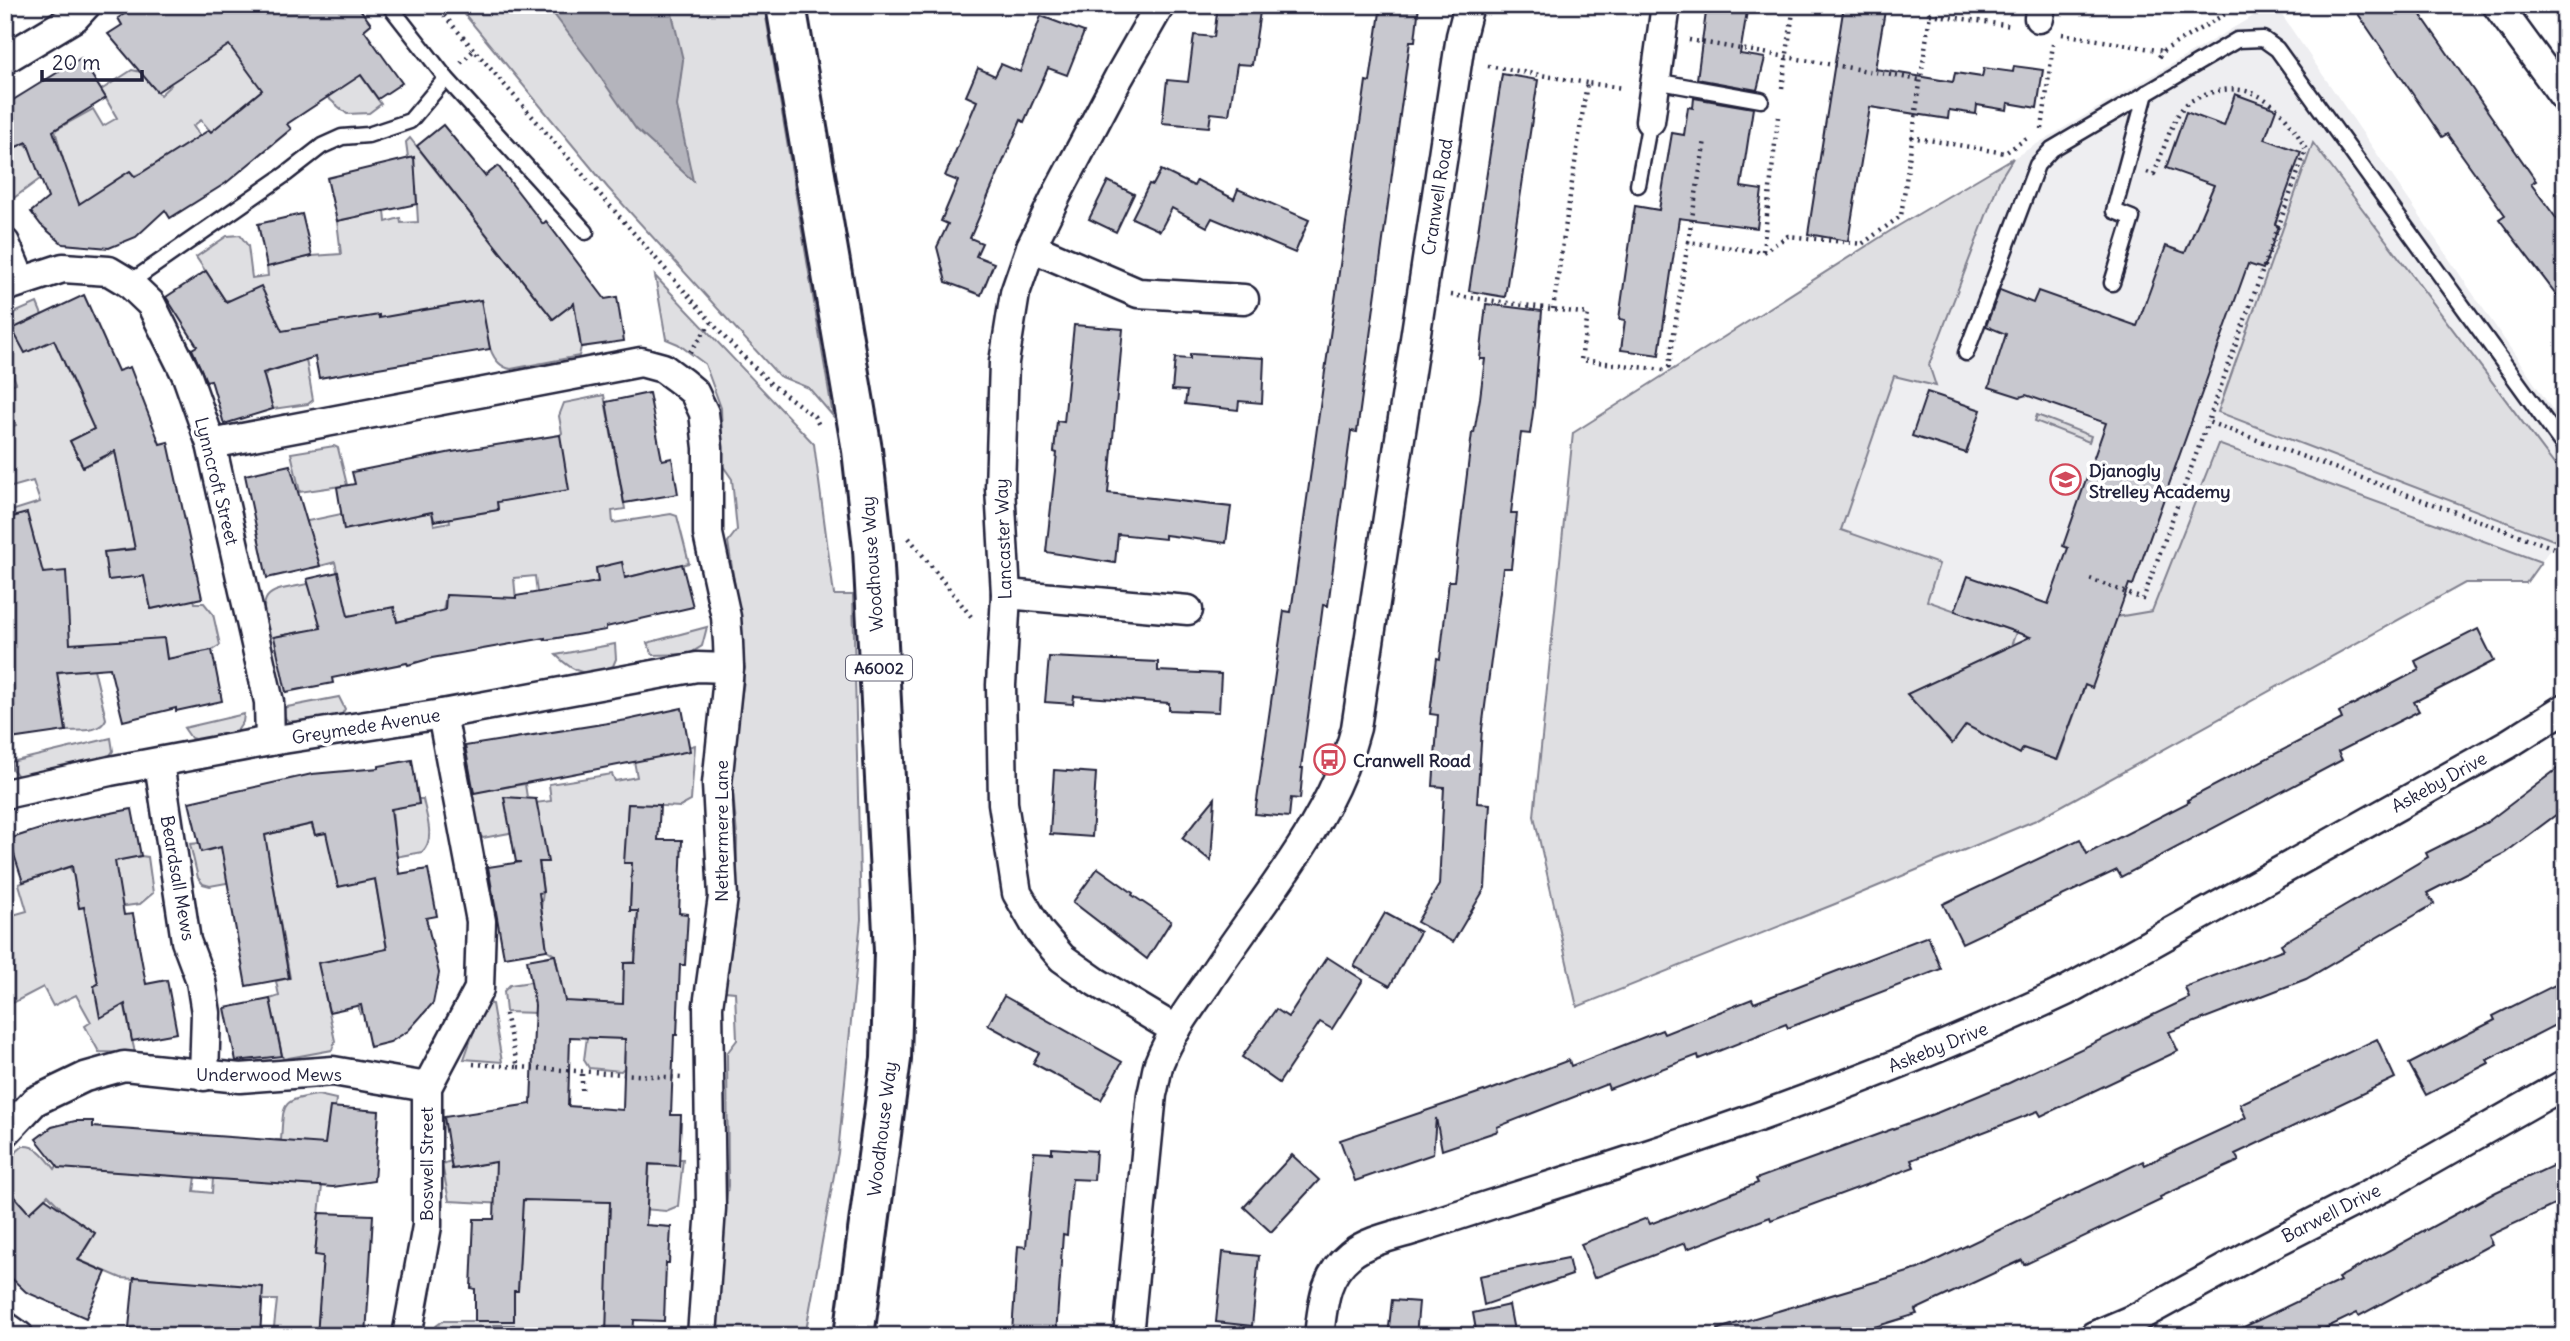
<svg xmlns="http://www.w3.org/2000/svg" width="2570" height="1341" font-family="Delius,sans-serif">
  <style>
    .built { fill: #eeeef1 }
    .green { fill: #dfdfe2; stroke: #80808e; stroke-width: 2 }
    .water { fill: #b4b4bc; stroke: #7a7a88; stroke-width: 2 }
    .building { fill: #c8c8cf; stroke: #22223b; stroke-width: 2; fill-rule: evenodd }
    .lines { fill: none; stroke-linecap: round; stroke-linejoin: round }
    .service-casing { stroke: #22223b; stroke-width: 19 }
    .minor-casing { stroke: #22223b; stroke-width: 33 }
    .primary-casing { stroke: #22223b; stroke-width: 44 }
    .path { stroke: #22223b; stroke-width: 4.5; stroke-dasharray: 2 5; stroke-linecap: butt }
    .service { stroke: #fff; stroke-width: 14 }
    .minor { stroke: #fff; stroke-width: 28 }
    .primary { stroke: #fff; stroke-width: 38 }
    .labels { text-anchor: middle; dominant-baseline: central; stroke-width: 7; stroke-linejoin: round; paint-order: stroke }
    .shield { fill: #fff; stroke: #646476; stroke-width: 2 }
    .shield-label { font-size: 16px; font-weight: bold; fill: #22223b }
    .street-label { font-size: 18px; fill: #22223b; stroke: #fff }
    .poi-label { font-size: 18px; font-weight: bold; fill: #22223b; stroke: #fff; text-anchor: start }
  </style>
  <rect width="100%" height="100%" fill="#fff"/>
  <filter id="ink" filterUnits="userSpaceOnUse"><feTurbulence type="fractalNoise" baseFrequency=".0143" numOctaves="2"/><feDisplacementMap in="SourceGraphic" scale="14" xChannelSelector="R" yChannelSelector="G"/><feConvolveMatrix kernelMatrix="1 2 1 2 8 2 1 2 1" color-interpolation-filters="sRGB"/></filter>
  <g filter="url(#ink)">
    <polygon class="built" points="2272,5 2275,5 2565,428 2565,528 2526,583 2465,583 2036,820 1835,904 1577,1007 1534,816 1573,433 1898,226"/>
    <g class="green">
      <polygon points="457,5 764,5 833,416 809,388 779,376 608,188"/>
      <polygon points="189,24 349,59 381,104 369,113 347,114 327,97 262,90 211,132 201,120 193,126 200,136 141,173 134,176 130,171 116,180 127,196 65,207 57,196 72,182 60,169 44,176 11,200 5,196 5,152 25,143 30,149 64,163 55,130 93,109 103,126 117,118 101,90 132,70 141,72 160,95 171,85 148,58"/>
      <path d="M410,138L553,319L574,303L581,347L579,356L511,369C484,365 486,320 481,300L380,325L379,316L304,348L313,400L308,404L273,409L264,376L268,372L298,362L231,300H225L196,257L227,236L240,235L248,246L252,278L268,276L267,266L312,256L341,254L337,221L385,210L386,222L400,218L401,223L418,222L416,188H412L406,142Z"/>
      <polygon points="2313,143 2565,479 2565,527 2556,541 2218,412"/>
      <polygon points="2013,158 2000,179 1929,365 1936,386 1894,376 1841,530 1939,564 1927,601 2016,632 2011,646 1908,694 1972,717 2023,748 2058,760 2085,685 2092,687 2117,617 2152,611 2218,444 2541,562 2526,583 2465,583 2036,820 1835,904 1577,1007 1534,816 1573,433 1898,226"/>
      <polygon points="655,276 814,444 834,595 853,595 861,919 838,1153 805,1336 717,1336 714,1295 728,1186 727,1053 737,1040 735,992 725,991 736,916 737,835 732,782 734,740 744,681 740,620 728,542 737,530 732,479 723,466 721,408 705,364 678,344 666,339"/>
      <path d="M37,303L42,315L59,337L65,365L75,388L100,427L70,441L83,466L116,453L135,548L105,552L108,580L133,577L143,573L152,609L194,599L195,603H204L213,614L220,645L212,650L181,656L185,675L168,668L165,644L111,642L94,669L106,719C100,733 81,730 66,731L63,710L42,713L46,675L76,669L41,651L34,574L40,563L32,532L14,537L9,518L11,511L40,502L33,481L5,489V430L16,425L5,398V387L16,383L5,356V317Z"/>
      <path d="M604,395L625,509L612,511L613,523L671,514L677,516L689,563L625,578L622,563L596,568L598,582L537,593L535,576L514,578L516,601L446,595L443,611L397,622L394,608L371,612L327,627L311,655L306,631L267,638C259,590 264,592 308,584L310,587L339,580L335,562L313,568L303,522L346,513L341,486L300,492L291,453L334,446L338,448L357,526L432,512L434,525L450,522L448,508L476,514L498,510L497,501L562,433L559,416L564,403Z"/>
      <polygon points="2037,415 2091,436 2089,442 2035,421"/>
      <polygon points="707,627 702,646 689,654 653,655 647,643"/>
      <path d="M615,644L616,659L613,666C587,677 576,675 556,655Z"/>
      <polygon points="339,697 345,709 342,714 310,723 288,721 277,709"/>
      <polygon points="244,714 243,722 235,734 200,741 191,738 184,728"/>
      <polygon points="111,738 113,751 107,759 35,775 18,776 12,769 11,762"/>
      <polygon points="695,745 691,801 680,807 628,804 626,838 633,839 630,910 638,911 635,962 625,963 622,1033 626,1033 624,1068 621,1071 589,1068 584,1060 587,1037 571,1014 506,1012 504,991 510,985 560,978 555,955 547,950 541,908 543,892 539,859 541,827 483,838 475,831 469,793 525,784 528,804 551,801 549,784 612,774 615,781 637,777 634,761"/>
      <path d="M418,799H423C426,816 436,839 422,852L368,862L375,879L388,956L382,1009L360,1014L352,974L322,981L335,1041L332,1050L283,1059L270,999L279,996L276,981L290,978L273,883L232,882L210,886L203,884L198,878L190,844L253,838L311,824L315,835L338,830L395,845L392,808L419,804Z"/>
      <polygon points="141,856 148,857 153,893 140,904 104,909 135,1053 99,1052 85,1026 91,1022 76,995 53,1006 43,987 5,1007 5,916 6,917 27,911 19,884 69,866 73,873 80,908 121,900 114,861"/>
      <polygon points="485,1000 492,1004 502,1062 464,1059"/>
      <path d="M318,1095L336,1099L335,1108H330L315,1254L324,1256L317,1336H273L277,1300H262L193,1282L135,1277L134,1279L121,1278L79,1260L95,1233L79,1222L38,1228L60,1207L48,1195L17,1225L7,1214L20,1202L5,1186V1162L23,1146C38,1145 45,1157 55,1169L57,1166L196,1177L194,1191L212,1193L213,1178L273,1182L276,1140H281C284,1104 279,1100 318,1095Z"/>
      <polygon points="476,1147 647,1197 649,1165 679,1165 679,1159 683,1159 678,1206 666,1211 610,1206 609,1223 613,1224 606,1336 514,1336 514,1325 494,1325 494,1336 434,1336 436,1326 443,1321 505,1321 505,1290 518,1290 521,1221 506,1204 449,1201 442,1164 451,1161 452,1169 479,1165"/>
    </g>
    <polygon class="water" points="547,5 670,5 683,60 677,106 693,181 636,129 590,62"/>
    <g class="building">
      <polygon points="139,5 357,5 371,24 364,30 402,83 378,99 361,75 287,124 291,129 226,183 170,218 165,210 136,237 109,248 63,244 41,225 31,212 48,198 27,142 5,152 5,105 81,58 106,98 53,131 79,204 130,171 135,177 209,130 211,132 262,90 229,45 157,92 108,34 122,25 118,18"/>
      <polygon points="1218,5 1261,5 1252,65 1237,64 1229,115 1211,113 1209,127 1162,123 1167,80 1188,82 1194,35 1214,37"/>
      <polygon points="1381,5 1419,5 1415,41 1410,41 1357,432 1351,431 1328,606 1323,605 1301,768 1303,768 1300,799 1291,798 1289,817 1255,814 1284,611 1291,612 1366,81 1370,82"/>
      <polygon points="1707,5 1748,5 1740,54 1765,58 1757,90 1697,79"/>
      <polygon points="1844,5 1886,5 1875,69 1953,82 1955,73 1982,77 1984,68 2013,72 2014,66 2043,70 2037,108 2008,103 2007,110 1977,105 1976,114 1949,110 1948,119 1870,107 1848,241 1808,234"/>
      <polygon points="2352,5 2414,5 2536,181 2531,184 2565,230 2565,306 2499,219 2505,215 2447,134 2442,137"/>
      <polygon points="1041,16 1084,32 1067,75 1048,68 1024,122 1021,120 970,238 982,243 976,256 994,263 981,295 946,282 937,247 948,224 941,221 958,181 945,176 977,101 966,96 978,68 995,76 1001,64 1020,72"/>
      <polygon points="1502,74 1538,80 1505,297 1469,291"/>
      <polygon points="2235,94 2276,109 2265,139 2301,152 2275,224 2279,226 2263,269 2248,264 2133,585 2129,584 2092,688 2085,685 2057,760 2023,748 2020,754 1966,725 1952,744 1907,694 2030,637 1955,611 1968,576 2048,604 2068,548 2063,546 2106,423 2026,395 2020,397 1989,387 2006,334 1986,326 2000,290 2033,303 2038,291 2137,326 2166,246 2185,253 2214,185 2166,168 2186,112 2224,126"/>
      <polygon points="1694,98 1753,108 1741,187 1762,190 1757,228 1679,218 1659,355 1621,350 1625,320 1619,319 1635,206 1659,210 1672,133 1684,135 1688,107 1693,108"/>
      <polygon points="443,125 485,176 498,166 543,224 546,221 605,299 617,297 624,341 581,347 574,303 553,319 417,146"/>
      <polygon points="414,157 417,204 337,221 327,178"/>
      <polygon points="1161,170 1194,186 1197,180 1234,199 1238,189 1309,220 1295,253 1212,218 1207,227 1172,208 1160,231 1132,218 1149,184 1153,185"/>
      <polygon points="1108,181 1134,194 1116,232 1089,219"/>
      <polygon points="302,214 312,256 267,267 258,224"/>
      <polygon points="206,271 226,302 261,286 282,331 379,315 379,318 481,300 490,349 319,378 315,357 263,373 273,409 224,424 211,380 206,381 192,349 197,346 166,297"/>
      <polygon points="84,295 118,371 130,367 160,444 168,442 202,598 151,609 144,576 108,580 104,552 135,549 115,451 83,467 70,441 94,429 54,340 25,353 12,329"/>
      <polygon points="1486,304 1542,311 1534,405 1530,434 1521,433 1511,513 1517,513 1511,568 1503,568 1482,729 1477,803 1490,804 1485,888 1453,942 1417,922 1439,885 1444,787 1433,786 1438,715 1430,714 1437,658 1440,659 1449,581 1454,581 1472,433 1474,433 1480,398 1485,359 1480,359"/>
      <polygon points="1074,325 1123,329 1108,493 1231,507 1226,543 1165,535 1165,539 1118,534 1115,563 1046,552 1057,453 1054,452 1057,421 1064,422"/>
      <polygon points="1190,354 1264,358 1262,403 1239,401 1238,410 1185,404 1187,391 1172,390 1175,358 1190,359"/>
      <polygon points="1927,392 1981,410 1966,453 1912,436"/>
      <polygon points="649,393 662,460 672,458 678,494 624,503 606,402"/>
      <polygon points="560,435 569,490 497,502 498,510 434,521 432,512 344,530 337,487 355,484 352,472 452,452"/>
      <polygon points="290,465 320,566 267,578 245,475"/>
      <polygon points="27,513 43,573 66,571 70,644 164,638 167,659 212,650 222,701 176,711 176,708 123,721 110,668 57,672 66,731 10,739 5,708 5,519"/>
      <polygon points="622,562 625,578 682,564 693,607 606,627 606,630 545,640 545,638 432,658 408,665 407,663 332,678 333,683 286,692 274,637 321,628 307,579 338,572 348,616 394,607 397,622 445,610 446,595 516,598 516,596 598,582 596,568"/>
      <polygon points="2478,629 2494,661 2414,702 2419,711 2338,752 2342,760 2121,877 2117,870 1962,943 1943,904 2080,839 2087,854 2189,802 2187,800 2342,719 2339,712 2419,670 2415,661"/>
      <polygon points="1049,657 1158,662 1158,671 1221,674 1219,712 1169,710 1169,703 1074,696 1073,704 1045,702"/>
      <polygon points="682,708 690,751 474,793 465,746 627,720"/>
      <polygon points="412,760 419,804 391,809 399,874 428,869 437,916 426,918 439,973 433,1003 408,1031 390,1042 370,1047 361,1005 329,1012 318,963 387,949 375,879 338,887 326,833 315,835 312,824 265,835 289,978 246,986 221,847 201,852 189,802 312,774 379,768 379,766"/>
      <polygon points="2565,763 2565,808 2505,853 2427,893 2434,904 2306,979 2169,1032 2178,1051 2041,1116 2038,1111 1911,1160 1914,1167 1771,1220 1770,1217 1687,1249 1685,1243 1594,1278 1581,1244 1647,1218 1650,1224 1758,1183 1756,1179 1939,1112 2009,1083 2189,998 2185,987 2284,949 2281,944 2428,857 2426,853 2486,823"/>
      <polygon points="1054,770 1096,773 1092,837 1050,834"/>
      <polygon points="504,797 536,799 548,862 539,862 543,892 539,893 547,950 504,957 488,867 521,862 516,862"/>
      <polygon points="1215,798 1211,861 1182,838"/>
      <path d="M628,804L660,805L658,840H682L679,913L688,914L685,965H680L677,1035H674L671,1115H681L679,1166L649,1164L646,1225L671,1227L669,1263H666L664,1321L634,1320L633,1336H606L610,1202L523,1200L518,1291H514V1321H475V1289L471,1288L474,1219H494L496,1162L452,1169L444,1117L531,1104L535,1005L527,960L555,955L565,1001L623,1004L624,963H635L638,911H630L632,863H624ZM570,1037L625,1039L623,1110L568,1106Z"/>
      <polygon points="132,809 141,856 115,861 124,915 133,914 146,984 167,980 177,1033 132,1041 125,1004 100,1018 94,986 98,984 84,907 79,908 72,866 23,882 9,839 59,823"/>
      <polygon points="1098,868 1133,893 1132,895 1171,921 1147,959 1073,902"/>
      <polygon points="1385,913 1420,932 1390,986 1354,966"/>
      <polygon points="1928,936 1941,969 1788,1028 1786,1024 1699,1059 1698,1055 1609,1089 1607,1084 1497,1127 1498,1131 1442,1150 1436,1118 1433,1154 1355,1181 1340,1140 1484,1091 1485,1092 1569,1060 1571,1066 1662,1030 1664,1034 1752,999 1754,1003"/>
      <polygon points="1327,957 1363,980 1332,1029 1320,1022 1279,1083 1242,1057 1276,1009 1288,1017"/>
      <polygon points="2557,984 2565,1000 2565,1020 2487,1060 2489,1063 2426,1095 2409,1064 2495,1020 2493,1016"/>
      <polygon points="1004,996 1122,1062 1101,1100 1033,1063 1039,1053 988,1025"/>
      <polygon points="270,999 282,1056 236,1061 225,1008"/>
      <polygon points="2377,1039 2395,1078 2235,1154 2239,1161 2160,1197 2161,1200 2024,1265 2022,1260 1964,1287 1915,1310 1917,1314 1845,1336 1719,1336 1718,1329 1918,1269 2143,1161 2145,1165 2246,1118 2240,1104"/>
      <polygon points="330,1107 379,1111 374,1181 333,1187 59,1168 36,1139 52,1127 75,1121 93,1121 93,1127 325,1144"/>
      <polygon points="1052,1148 1096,1151 1094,1180 1072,1179 1067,1235 1063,1234 1056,1335 1012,1332 1018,1246 1026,1247 1034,1152 1052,1153"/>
      <polygon points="1292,1155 1319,1180 1271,1232 1244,1207"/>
      <polygon points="2565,1160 2565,1200 2488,1236 2492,1244 2359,1316 2357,1313 2309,1336 2225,1336 2340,1281 2338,1278 2496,1192"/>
      <polygon points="5,1186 29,1213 45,1198 95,1233 78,1260 106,1272 86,1318 26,1292 5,1272"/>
      <polygon points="319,1213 373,1215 366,1336 317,1336 323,1256 315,1255"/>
      <polygon points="1223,1252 1259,1256 1252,1326 1216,1322"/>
      <polygon points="1568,1258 1572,1275 1484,1305 1479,1276"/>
      <polygon points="134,1277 263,1287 260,1336 200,1336 129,1328"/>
      <polygon points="1392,1300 1419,1302 1416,1336 1388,1336"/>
      <polygon points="1509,1305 1515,1336 1477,1336 1473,1313"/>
    </g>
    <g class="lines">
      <defs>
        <g id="service">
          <polyline points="446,78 586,232"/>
          <polyline points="1655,81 1761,100"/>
          <polyline points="1638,185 1650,121"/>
          <polyline points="129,283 286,174 322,146 342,137 368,135 410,121 446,78 389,5"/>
          <polyline points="2112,283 2132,218 2114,211 2146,93"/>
          <polyline points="1966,353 2037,165 2052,149 2237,40 2263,39 2277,49 2565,448"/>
        </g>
        <g id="minor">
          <polyline points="1160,5 1119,77 1056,196 1031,247 1015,293 1004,362 1000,488 1006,594 1001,685 1003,803 1017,893 1039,931 1062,958 1096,982 1176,1030"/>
          <polyline points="2497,5 2565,98"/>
          <polyline points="2039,18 2041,5"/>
          <polyline points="5,59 75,17 86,5"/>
          <polyline points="1650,121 1666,5"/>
          <polyline points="5,243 21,281"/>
          <polyline points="1031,247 1138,293 1244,299"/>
          <polyline points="5,287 63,268 109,271 129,283 151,304 187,376 211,444 269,702 270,741"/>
          <polyline points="211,444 641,362 663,368 682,382 694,392 704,413 708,448 708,534 726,617 728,642 729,668 717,784 723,897 708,1006 711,1208 702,1336"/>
          <polyline points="1006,594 1188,610"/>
          <polyline points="159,763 186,941 201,981 206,1013 204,1076"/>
          <polyline points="5,794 110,771 270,741 442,714 697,667 729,668"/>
          <polyline points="5,1133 35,1101 85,1077 124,1066 240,1078 333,1071 427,1087"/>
          <polyline points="5,1326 19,1336"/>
          <polyline points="407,1336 427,1226 427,1087 479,989 481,921 442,714"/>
          <path d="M1128,1336L1152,1094C1155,1084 1156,1072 1159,1063C1170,1035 1189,1009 1206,985C1259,902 1331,825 1356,728L1461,36L1469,5"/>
          <path d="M1319,1336C1323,1304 1324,1276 1350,1255C1368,1240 1398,1235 1419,1228C1485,1206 1551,1186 1616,1165C1769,1116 1921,1059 2066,991L2508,744L2565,708"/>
          <polyline points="2094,1336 2136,1318 2256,1252 2391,1183 2565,1084"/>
        </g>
        <polyline id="primary" points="786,5 862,450 873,548 894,951 891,1059 854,1336"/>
      </defs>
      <use href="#service" class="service-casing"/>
      <use href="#minor" class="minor-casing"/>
      <use href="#primary" class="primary-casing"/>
      <g class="path">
        <polyline points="435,5 727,340 771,384 814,416 820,427"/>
        <polyline points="1930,14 2012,26"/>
        <polyline points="2062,34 2163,51"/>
        <polyline points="1689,40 1920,80"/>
        <polyline points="2159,57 2163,51 2240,5"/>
        <polyline points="461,63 474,50"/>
        <polyline points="1488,66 1587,83"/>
        <polyline points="1782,88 1794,5"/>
        <polyline points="2042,129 2053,44"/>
        <polyline points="1911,137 2005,153 2027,138"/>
        <path d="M2147,172L2154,174C2161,157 2171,123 2182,109C2188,100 2200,97 2210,93C2257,78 2287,112 2306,150L2208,422L2565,552"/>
        <polyline points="1688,242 1705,140"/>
        <polyline points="1763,251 1778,117"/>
        <polyline points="1451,295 1588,314 1581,360 1664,370 1669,366 1688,242 1763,252 1788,236 1862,244 1901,216 1930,14 1924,5"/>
        <polyline points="1553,309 1587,83 1623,88"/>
        <polyline points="690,352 711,323"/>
        <polyline points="909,538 973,619"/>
        <polyline points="2090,579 2143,599 2208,422"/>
        <polyline points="473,1064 518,1067 504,1010"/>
        <polyline points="518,1067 681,1078"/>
        <polyline points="582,1090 582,1071"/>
      </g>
      <use href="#service" class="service"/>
      <use href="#minor" class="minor"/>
      <use href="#primary" class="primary"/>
    </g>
  </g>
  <defs>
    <symbol id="school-ring" viewBox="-11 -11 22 22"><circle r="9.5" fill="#fff" stroke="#d1495b" stroke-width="1.5"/><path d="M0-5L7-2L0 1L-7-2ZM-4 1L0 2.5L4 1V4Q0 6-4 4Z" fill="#d1495b"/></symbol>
    <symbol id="bus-ring" viewBox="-11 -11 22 22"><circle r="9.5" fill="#fff" stroke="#d1495b" stroke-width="1.5"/><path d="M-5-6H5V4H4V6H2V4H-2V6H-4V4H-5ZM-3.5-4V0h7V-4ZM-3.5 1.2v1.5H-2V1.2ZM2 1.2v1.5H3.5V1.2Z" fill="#d1495b"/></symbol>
  </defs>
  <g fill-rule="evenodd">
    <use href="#school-ring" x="2048" y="462" width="35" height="35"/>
    <use href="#bus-ring" x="1312" y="742" width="35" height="35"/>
  </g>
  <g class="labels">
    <rect class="shield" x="846" y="655.5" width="66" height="25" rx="5"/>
    <g class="shield-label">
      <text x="879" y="668">A6002</text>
    </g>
    <g class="street-label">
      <text transform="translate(1437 197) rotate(-81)">Cranwell Road</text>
      <text transform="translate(217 481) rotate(76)">Lynncroft Street</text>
      <text transform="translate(1003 539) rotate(-92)">Lancaster Way</text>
      <text transform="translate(872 564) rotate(-94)">Woodhouse Way</text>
      <text transform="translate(366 726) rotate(-9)">Greymede Avenue</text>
      <text transform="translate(2439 782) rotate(-29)">Askeby Drive</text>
      <text transform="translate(721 831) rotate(-90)">Nethermere Lane</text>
      <text transform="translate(178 878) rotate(80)">Beardsall Mews</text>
      <text transform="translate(1938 1047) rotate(-22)">Askeby Drive</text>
      <text x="269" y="1074">Underwood Mews</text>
      <text transform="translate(882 1129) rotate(-83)">Woodhouse Way</text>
      <text transform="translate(426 1164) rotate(-90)">Boswell Street</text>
      <text transform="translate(2331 1213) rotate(-27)">Barwell Drive</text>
    </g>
    <g class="poi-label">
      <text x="2089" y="470">Djanogly<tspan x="2089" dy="21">Strelley Academy</tspan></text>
      <text x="1353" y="760">Cranwell Road</text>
    </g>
  </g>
  <rect width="2570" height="1341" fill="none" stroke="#fff" stroke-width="28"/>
  <rect x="14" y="14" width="2542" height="1313" fill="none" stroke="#22223b" stroke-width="2.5" filter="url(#ink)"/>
  <path d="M42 70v10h100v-10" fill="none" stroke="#22223b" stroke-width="3.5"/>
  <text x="52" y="70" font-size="21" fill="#22223b" stroke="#ffffff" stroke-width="5" paint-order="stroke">20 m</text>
</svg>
